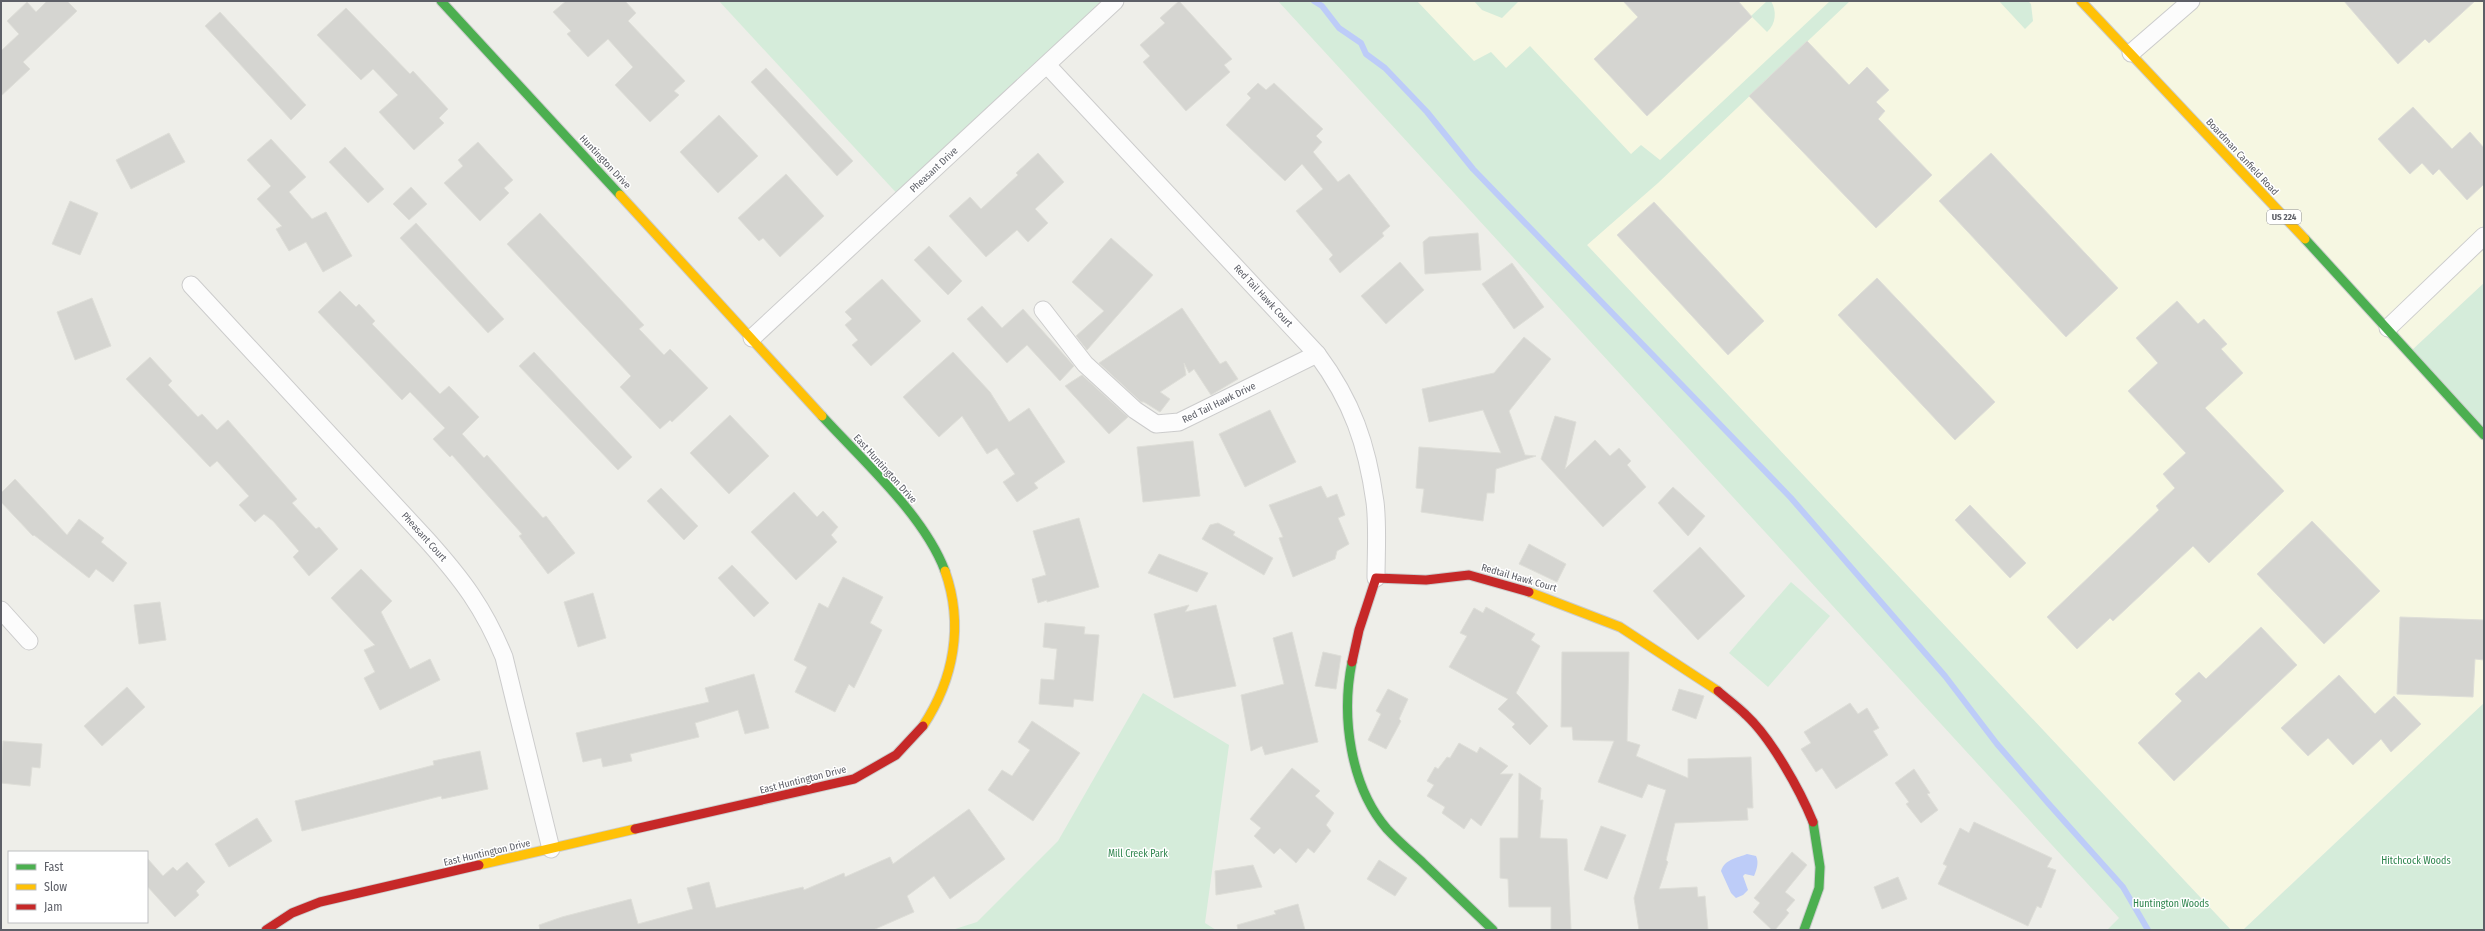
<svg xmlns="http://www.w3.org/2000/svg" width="2485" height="931" font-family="'Fira Sans Condensed',sans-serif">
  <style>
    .commercial { fill: #f6f7e2 }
    .green { fill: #d5ecda }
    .water { fill: #bdccf8 }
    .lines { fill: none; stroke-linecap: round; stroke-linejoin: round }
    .stream { stroke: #bdccf8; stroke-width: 6 }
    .building { fill: #d5d5d1; stroke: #deded8 }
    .street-casing { stroke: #ccc; stroke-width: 19 }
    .fast-casing { stroke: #cbcccc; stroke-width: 11 }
    .slow-casing { stroke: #cbcccc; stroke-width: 11 }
    .jam-casing { stroke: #cbcccc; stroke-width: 11 }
    .street { stroke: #fcfcfc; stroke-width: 17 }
    .fast { stroke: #4caf50; stroke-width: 9 }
    .slow { stroke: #ffc107; stroke-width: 9 }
    .jam { stroke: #c62828; stroke-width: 9 }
    .labels { text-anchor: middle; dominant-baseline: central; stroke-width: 3; stroke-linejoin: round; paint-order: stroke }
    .shield { fill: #fff; stroke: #8e8f95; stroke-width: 1 }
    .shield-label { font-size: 9px; font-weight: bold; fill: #5d5f67 }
    .street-label { font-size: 10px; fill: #5d5f67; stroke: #fff }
    .park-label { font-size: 10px; fill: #2f854e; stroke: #fff }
  </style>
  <rect width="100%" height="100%" fill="#eeeee9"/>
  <polygon class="commercial" points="1405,1 2484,1 2484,283 2410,352 2484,435 2484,703 2243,930 2231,930 1587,245 1657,183 1490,92"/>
  <g class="green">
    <polygon points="719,1 1115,1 902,199"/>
    <polygon points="1278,1 1417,1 1474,61 1491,52 1506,68 1530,46 1631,154 1641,145 1660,160 1830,1 1850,1 1658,183 1587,245 2231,930 2107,930 2119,918"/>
    <polygon points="1474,1 1519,1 1502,18 1482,10"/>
    <path d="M1767,1H1771C1777,11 1776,24 1767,32L1751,16Z"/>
    <polygon points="1999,1 2028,1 2031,4 2033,21 2025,29"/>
    <polygon points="2484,283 2484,435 2410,352"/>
    <polygon points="1791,582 1830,616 1768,687 1729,653"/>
    <polygon points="1143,693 1229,745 1205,923 1216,930 952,930 977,922 1058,841"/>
    <polygon points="2484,703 2484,930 2243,930"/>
  </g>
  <path class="water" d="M1747,854L1756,856C1759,862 1757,869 1754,876L1745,874L1743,876L1748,890L1743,895L1736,898L1731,893L1721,871C1725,859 1737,858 1747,854Z"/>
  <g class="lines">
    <polyline class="stream" points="1314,1 1322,6 1339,28 1361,43 1366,54 1385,68 1427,112 1473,169 1791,498 1945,676 1997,744 2048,803 2123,887 2148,930"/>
  </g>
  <g class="building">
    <polygon points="47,1 67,1 77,11 23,62 30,69 1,96 1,51 19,34 7,21 27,2 36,12"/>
    <polygon points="566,1 625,1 636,13 628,21 685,81 674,91 679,95 650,122 615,85 633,67 608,39 588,57 567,34 571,31 553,12"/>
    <polygon points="1179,1 1232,59 1224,65 1230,72 1186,111 1143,62 1150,56 1140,45 1165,23 1160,18"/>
    <polygon points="1623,1 1738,1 1752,17 1647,116 1594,59 1638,17"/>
    <polygon points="2344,1 2475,1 2429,43 2425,39 2398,64"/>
    <polygon points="346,8 410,74 413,71 448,109 439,118 444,123 414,150 379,112 398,95 373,69 361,80 317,35"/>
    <polygon points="220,12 306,105 291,120 205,26"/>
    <polygon points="1807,41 1849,85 1867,67 1889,90 1876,102 1885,111 1878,119 1932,175 1876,228 1749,96"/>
    <polygon points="766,68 853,161 837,176 751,82"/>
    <polygon points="1258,83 1266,90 1274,83 1323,129 1316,136 1322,142 1313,152 1338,182 1349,174 1390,226 1382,233 1384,236 1340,273 1329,259 1333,255 1296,211 1323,189 1302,164 1285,181 1226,125 1251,98 1247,94"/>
    <polygon points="2413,107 2452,149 2470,132 2484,148 2484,184 2467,200 2439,169 2433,175 2422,163 2410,174 2378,139"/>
    <polygon points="719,115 758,156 718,193 680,152"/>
    <polygon points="169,133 185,162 131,189 116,160"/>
    <polygon points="271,139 306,177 289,192 312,219 326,212 352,256 323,272 306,242 289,251 276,229 282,226 257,199 271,186 247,160"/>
    <polygon points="478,142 513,180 504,188 509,193 480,221 444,183 463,166 458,160"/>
    <polygon points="345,147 384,189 368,203 329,162"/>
    <polygon points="1038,153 1064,182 1035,209 1048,223 1028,242 1017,230 986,257 949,216 970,197 981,209 1018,175 1016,173"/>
    <polygon points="1991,153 2118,288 2066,337 1939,201"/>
    <polygon points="786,174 824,216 780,257 763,238 759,241 738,218"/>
    <polygon points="411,187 427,204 409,220 393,204"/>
    <polygon points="70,201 98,213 80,255 52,244"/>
    <polygon points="1654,202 1764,321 1728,355 1617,235"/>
    <polygon points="540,213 644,325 639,329 664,355 670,349 708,388 672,422 670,420 660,429 620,387 631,376 507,244"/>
    <polygon points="416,223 504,319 488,333 400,238"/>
    <polygon points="1478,233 1481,270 1425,274 1423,242 1429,237"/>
    <polygon points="1111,238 1153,275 1087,350 1076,336 1104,311 1072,282"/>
    <polygon points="929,246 962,281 948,295 914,260"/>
    <polygon points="1400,262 1424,290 1386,324 1361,296"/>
    <polygon points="1512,263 1544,307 1514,329 1482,284"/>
    <polygon points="1877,278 1995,402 1955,440 1838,315"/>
    <polygon points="882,279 921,321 871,366 852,345 858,340 845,325 852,319 845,312"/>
    <polygon points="340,291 356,307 359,304 375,321 372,324 440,394 449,386 479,417 462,434 484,458 487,455 543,518 546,516 575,553 548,574 519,536 522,534 452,455 450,457 433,439 445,428 410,392 402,400 318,312"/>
    <polygon points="92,298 111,346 75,360 57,312"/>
    <polygon points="2177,301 2198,324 2204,319 2227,344 2221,349 2243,373 2205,408 2284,491 2209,563 2193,546 2113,621 2110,618 2077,649 2047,617 2159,510 2156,506 2175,488 2163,474 2186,453 2128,391 2158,363 2136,338"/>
    <polygon points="982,306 1002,328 1023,309 1074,366 1060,381 1027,345 1007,363 967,319"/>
    <polygon points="1182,308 1220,364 1226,361 1238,379 1211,395 1194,369 1189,373 1184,363 1186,375 1160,392 1170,399 1160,412 1144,402 1141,402 1099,363"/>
    <polygon points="1524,337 1551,359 1509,411 1525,455 1536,456 1496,469 1494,493 1487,493 1483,521 1421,512 1424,489 1416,488 1419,447 1501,453 1483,410 1429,422 1422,389 1494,373"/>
    <polygon points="534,352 632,457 618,470 519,366"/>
    <polygon points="953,352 990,392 1009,422 1029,408 1065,462 1034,483 1038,488 1017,502 1003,482 1015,474 997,448 987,454 962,416 939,437 903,397"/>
    <polygon points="150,357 172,381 168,385 198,417 202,414 217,430 228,420 297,499 292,503 316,529 319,527 338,549 309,576 293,557 299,551 273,521 264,514 255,522 239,505 249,496 217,461 210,467 126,379"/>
    <polygon points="1082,375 1128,417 1109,434 1065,386"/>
    <polygon points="1270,410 1296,462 1245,487 1219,434"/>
    <polygon points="730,415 769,456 729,494 690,453"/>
    <polygon points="1555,416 1576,422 1565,469 1595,440 1610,456 1619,448 1631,461 1627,465 1646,487 1603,527 1541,459"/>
    <polygon points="1193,441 1200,496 1143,502 1137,447"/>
    <polygon points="15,479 67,535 79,519 104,538 101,542 127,563 113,582 96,569 89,578 34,535 33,536 1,502 1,493"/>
    <polygon points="1321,486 1327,498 1337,494 1345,515 1338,518 1349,544 1337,551 1335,559 1293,577 1279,538 1283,537 1269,505"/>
    <polygon points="1673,487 1705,516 1688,536 1658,503"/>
    <polygon points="661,488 698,526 684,540 647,501"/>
    <polygon points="794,492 817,517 823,511 838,527 831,535 837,542 796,580 751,532"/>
    <polygon points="1970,505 2026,563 2010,578 1955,520"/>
    <polygon points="1079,518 1099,587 1047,602 1047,600 1038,603 1032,579 1046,575 1033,531"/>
    <polygon points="2312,521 2380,591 2324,644 2257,574"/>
    <polygon points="1218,523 1235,532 1233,535 1273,558 1264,575 1202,539 1210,525"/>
    <polygon points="1529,544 1566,564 1557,582 1519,564"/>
    <polygon points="1700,547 1745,596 1698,640 1653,591"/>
    <polygon points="1159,554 1208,573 1197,592 1148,573"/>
    <polygon points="732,565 769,603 754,617 718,578"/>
    <polygon points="361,569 392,601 381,612 410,669 430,659 440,680 380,710 364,678 375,672 364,650 375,645 331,598"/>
    <polygon points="843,577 883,597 870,623 882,630 854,688 849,684 835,712 795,692 807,667 794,660 819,603 828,608"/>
    <polygon points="593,593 606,638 578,647 564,602"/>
    <polygon points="160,602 166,640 139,644 134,605"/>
    <polygon points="1189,605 1185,612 1216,605 1236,686 1174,698 1154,614"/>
    <polygon points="1486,607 1535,634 1531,640 1540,646 1516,693 1548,726 1530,745 1512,727 1515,724 1498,709 1508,699 1449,667 1467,636 1460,633 1474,608 1483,613"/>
    <polygon points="2400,617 2484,620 2484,660 2475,659 2473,697 2397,694"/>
    <polygon points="1045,623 1085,627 1084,634 1099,635 1093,701 1074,699 1073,707 1039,704 1041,679 1054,680 1057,649 1043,647"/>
    <polygon points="2261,627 2297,665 2174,781 2138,743 2182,701 2175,694 2199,672 2206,679"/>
    <polygon points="1292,632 1318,742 1265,755 1262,746 1251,751 1241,695 1284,684 1273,638"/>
    <polygon points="1323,652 1341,656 1336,689 1315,686"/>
    <polygon points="1562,652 1629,652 1627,741 1640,745 1636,756 1688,778 1688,759 1751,757 1753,808 1747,808 1748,820 1675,823 1666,860 1668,862 1659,889 1697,887 1698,897 1705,896 1708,930 1639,930 1634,898 1666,790 1648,784 1642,798 1598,782 1614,741 1573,740 1572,727 1561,727"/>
    <polygon points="754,674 769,728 745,734 738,710 695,723 699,737 630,754 632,761 603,767 601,758 583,762 576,733 709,702 705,688"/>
    <polygon points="2339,675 2375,714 2394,696 2421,724 2391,752 2381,739 2353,765 2328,738 2308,756 2281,728"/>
    <polygon points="127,687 145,707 102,746 84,726"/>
    <polygon points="1388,689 1408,699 1399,719 1401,721 1386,749 1368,740 1381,714 1376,711"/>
    <polygon points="1679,689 1704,696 1696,719 1672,710"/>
    <polygon points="1850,703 1858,714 1867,708 1879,728 1873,731 1888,755 1836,789 1822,768 1816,772 1801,749 1811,743 1804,732"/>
    <polygon points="1032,721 1080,753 1033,821 988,790 1002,770 1012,776 1030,750 1018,742"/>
    <polygon points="3,741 42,744 40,768 32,767 30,786 1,783"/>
    <polygon points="1459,743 1477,753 1480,747 1508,766 1500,774 1513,774 1481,826 1471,818 1464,829 1442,813 1445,807 1427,796 1434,785 1427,781 1435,767 1438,769 1447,757 1450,758"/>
    <polygon points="480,751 488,789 442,799 441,796 302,831 295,801 434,765 433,761"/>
    <polygon points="1292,768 1320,791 1315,796 1334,813 1326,825 1331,831 1314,853 1308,848 1296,863 1280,848 1274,854 1254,836 1261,828 1250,819"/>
    <polygon points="1914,769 1930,793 1927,794 1938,810 1921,823 1906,804 1909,802 1895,783"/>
    <polygon points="1519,773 1541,788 1540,800 1543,800 1540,838 1567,839 1571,930 1551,930 1551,907 1509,907 1508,879 1500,878 1500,838 1518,838"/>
    <polygon points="969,809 1005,859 950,899 934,876 907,896 914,912 873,930 540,930 539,925 562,917 631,899 638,924 693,909 687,888 709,882 716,908 803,887 804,890 844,873 845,877 890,857 893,864"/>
    <polygon points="257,818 272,841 229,867 215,844"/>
    <polygon points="1974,822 2052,858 2047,867 2056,870 2041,908 2037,906 2028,926 1938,884 1947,866 1943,864 1960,828 1969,833"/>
    <polygon points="1601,826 1626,835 1607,879 1584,870"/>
    <polygon points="1792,852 1807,865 1785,892 1795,900 1786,910 1789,913 1775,930 1772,930 1753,912 1760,903 1754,898"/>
    <polygon points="147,858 163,876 173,867 177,871 187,862 205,882 196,891 199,895 175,917 147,886"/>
    <polygon points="1379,860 1407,878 1395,896 1367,879"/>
    <polygon points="1253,865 1262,887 1216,895 1215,871"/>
    <polygon points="1898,877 1907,899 1882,909 1874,887"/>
    <polygon points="1298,904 1305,930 1238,930 1237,925 1276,914 1274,911"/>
  </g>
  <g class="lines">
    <defs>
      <g id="street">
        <polyline points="2131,53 2191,1"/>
        <path d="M1047,65L1317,354C1352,401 1367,444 1375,502C1378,526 1376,553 1376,578"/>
        <path d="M191,285L427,540C462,579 484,608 504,657L551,849"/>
        <polyline points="1043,310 1085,364 1135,410 1156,424 1179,422 1317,354"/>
        <polyline points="2388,328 2484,236"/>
        <polyline points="752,338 1115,1"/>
        <polyline points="1,610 29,641"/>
      </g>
      <g id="fast">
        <polyline points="441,1 620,195"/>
        <polyline points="2305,239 2484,435"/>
        <path d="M822,416C863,461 924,515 945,571"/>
        <path d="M1352,662C1341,716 1350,786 1387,829C1398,841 1411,852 1423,863C1446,885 1470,908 1493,930"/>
        <polyline points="1804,930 1819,888 1820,867 1813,822"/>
      </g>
      <g id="slow">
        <polyline points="2081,1 2305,239"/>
        <polyline points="620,195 822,416"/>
        <polyline points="1529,592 1620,627 1718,691"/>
        <path d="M923,726C954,679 964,625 945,571"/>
        <polyline points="479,865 635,829"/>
      </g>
      <g id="jam">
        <polyline points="1352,662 1359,630 1376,578 1426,580 1469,575 1529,592"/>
        <path d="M1718,691C1727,699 1737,706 1746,715C1771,738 1800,790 1813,822"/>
        <polyline points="635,829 854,779 896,755 923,726"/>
        <polyline points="266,930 292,913 320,902 479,865"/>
      </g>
    </defs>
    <use href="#street" class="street-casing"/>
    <use href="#fast" class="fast-casing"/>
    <use href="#slow" class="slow-casing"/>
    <use href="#jam" class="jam-casing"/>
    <use href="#street" class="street"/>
    <use href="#fast" class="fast"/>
    <use href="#slow" class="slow"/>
    <use href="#jam" class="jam"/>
  </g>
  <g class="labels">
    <rect class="shield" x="2267" y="210" width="34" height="14" rx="3"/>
    <g class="shield-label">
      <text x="2284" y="217">US 224</text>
    </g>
    <g class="street-label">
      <text transform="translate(2242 157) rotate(47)">Boardman Canfield Road</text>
      <text transform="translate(605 162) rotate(47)">Huntington Drive</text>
      <text transform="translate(934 170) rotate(-43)">Pheasant Drive</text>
      <text transform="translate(1263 296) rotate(47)">Red Tail Hawk Court</text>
      <text transform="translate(1219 403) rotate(-26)">Red Tail Hawk Drive</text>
      <text transform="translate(885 469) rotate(48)">East Huntington Drive</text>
      <text transform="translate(424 537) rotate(48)">Pheasant Court</text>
      <text transform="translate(1519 578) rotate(16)">Redtail Hawk Court</text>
      <text transform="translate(803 780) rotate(-14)">East Huntington Drive</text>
      <text transform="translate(487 853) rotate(-13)">East Huntington Drive</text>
    </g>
    <g class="park-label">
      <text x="1138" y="854">Mill Creek Park</text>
      <text x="2416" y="861">Hitchcock Woods</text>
      <text x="2171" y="904">Huntington Woods</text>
    </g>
  </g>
  <rect width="2485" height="931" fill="none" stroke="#5d5f67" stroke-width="4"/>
  <rect x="8" y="851" width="140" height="72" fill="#ffffff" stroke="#bebfc2"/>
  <rect x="16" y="864" width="20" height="6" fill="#4caf50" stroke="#bebfc2"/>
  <text x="44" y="871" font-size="12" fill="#5d5f67">Fast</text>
  <rect x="16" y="884" width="20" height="6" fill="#ffc107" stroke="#bebfc2"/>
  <text x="44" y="891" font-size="12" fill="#5d5f67">Slow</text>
  <rect x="16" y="904" width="20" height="6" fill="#c62828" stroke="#bebfc2"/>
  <text x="44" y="911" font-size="12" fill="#5d5f67">Jam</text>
</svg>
